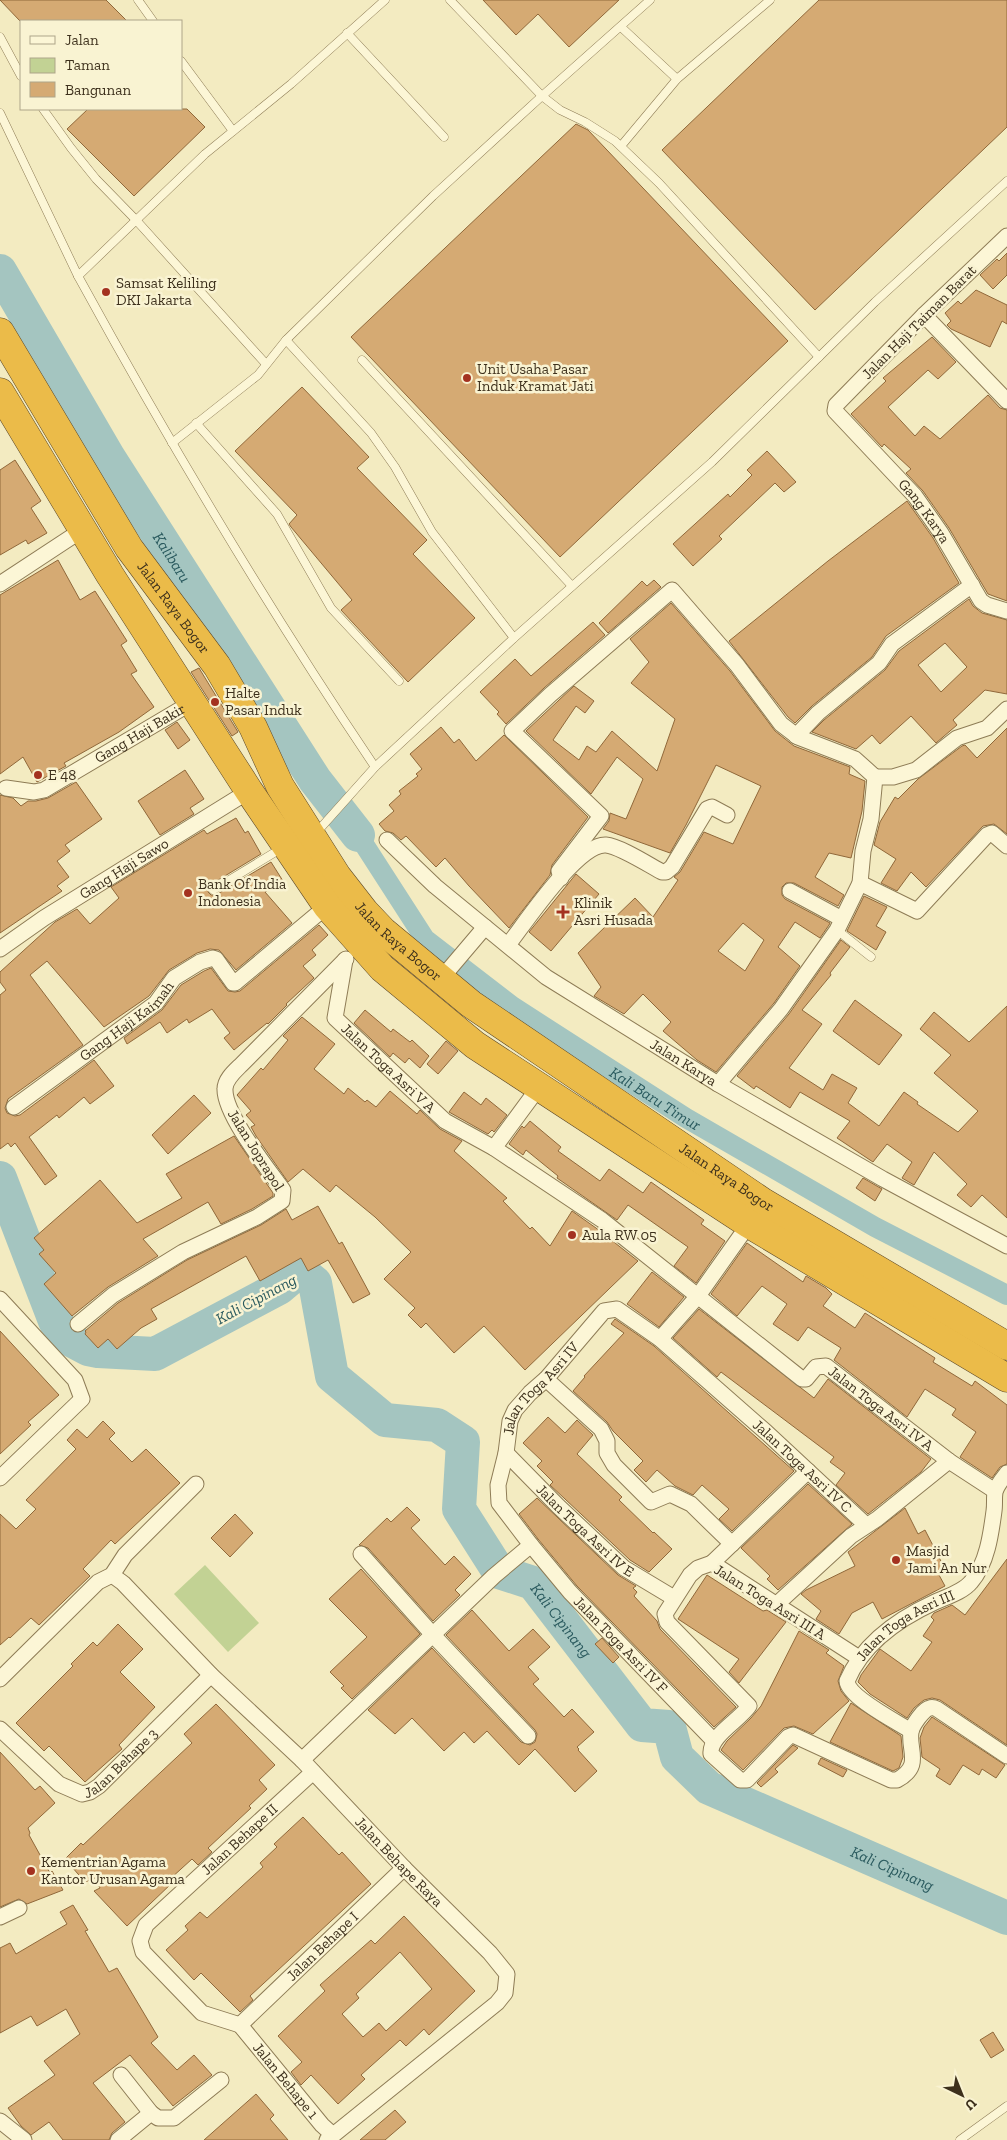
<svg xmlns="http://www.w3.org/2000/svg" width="1007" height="2140" font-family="'Zilla Slab',serif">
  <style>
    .green { fill: #c2d294 }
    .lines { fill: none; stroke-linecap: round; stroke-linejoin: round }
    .canal { stroke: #a4c5c0; stroke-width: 20 }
    .river { stroke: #a4c5c0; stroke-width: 34 }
    .building { fill: #d5aa73; stroke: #90683a; fill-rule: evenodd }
    .lane-casing { stroke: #8e7c56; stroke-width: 9 }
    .street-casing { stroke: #8e7c56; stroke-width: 17 }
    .highway-casing { stroke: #5c492b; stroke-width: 29 }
    .lane { stroke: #fcf6d6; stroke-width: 8 }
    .street { stroke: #fcf6d6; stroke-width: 15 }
    .highway { stroke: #ebbb49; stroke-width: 28 }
    .poi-dot { fill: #a43220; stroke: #f9f3d2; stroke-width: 2 }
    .labels { text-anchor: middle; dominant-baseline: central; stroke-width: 5; stroke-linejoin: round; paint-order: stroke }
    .poi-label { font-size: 15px; fill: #3d301c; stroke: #f9f3d2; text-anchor: start }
    .street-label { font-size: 15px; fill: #3d301c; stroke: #f9f3d2 }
    .water-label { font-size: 16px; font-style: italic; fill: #2a5a5e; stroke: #f9f3d2 }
  </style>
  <rect width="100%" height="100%" fill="#f3ebc1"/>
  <polygon class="green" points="205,1565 259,1623 228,1652 174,1594"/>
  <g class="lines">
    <path class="canal" id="s1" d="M358,835L425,939L512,1006L686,1118L875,1227L1007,1295"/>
    <g class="river">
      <path id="s2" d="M0,271L109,458L315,780L358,835"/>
      <path id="s3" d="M0,1178L55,1321L69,1339L88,1349L98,1351L155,1354L279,1288L292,1277L304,1274L315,1283L332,1376L385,1420L437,1425L463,1442L459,1509L499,1572L533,1583L642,1725L669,1727L677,1757L709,1788L1007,1918"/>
    </g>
  </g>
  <g class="building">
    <polygon points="0,0 106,0 127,21 20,21"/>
    <polygon points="483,0 619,0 569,47 538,14 516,35"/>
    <polygon points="819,0 1007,0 1007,127 815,310 662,150"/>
    <polygon points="88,109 187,109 205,127 134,196 67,129"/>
    <polygon points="576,124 588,130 788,341 560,557 351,337"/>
    <polygon points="1007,253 1007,275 993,289 980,275 997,259 999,261"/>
    <polygon points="976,290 1007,305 1007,324 1002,321 990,347 951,329 947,325 951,321 945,313 958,301 961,304"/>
    <polygon points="932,337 956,362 938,379 928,370 888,407 915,436 924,426 940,439 988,395 1000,408 1007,410 1007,601 988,594 949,528 923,491 906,473 911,469 884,444 882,447 851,414 886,381 883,378"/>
    <polygon points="302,387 369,457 357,468 427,540 413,554 475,618 408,682 341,610 352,600 291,527 289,524 297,515 235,451"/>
    <polygon points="767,451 796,482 784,492 775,483 719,536 722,539 693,566 673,544 728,494 730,497 752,475 747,470"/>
    <polygon points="15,460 41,501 31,508 47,533 28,544 26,540 0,555 0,470"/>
    <polygon points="907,501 933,538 959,583 886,636 872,657 812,706 795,723 788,717 729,641 828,561"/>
    <polygon points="58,560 80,600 95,591 127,641 121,645 137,671 131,674 154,707 119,732 64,763 66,766 37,782 23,757 0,774 0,595"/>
    <polygon points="654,580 661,587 608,633 599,623 642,581 647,586"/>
    <path d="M969,599L973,606L982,613L1007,620V694L985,690L953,720L957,725L936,743L911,716L880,744L872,735L856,749L812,732L824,720L885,670L899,651ZM945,643L967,667L941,692L918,665Z"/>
    <path d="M671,603L730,671L775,731L794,746L850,767L849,774L865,781L862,811L851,858L829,853L815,877L844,895L838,906L794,883H786L782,887V895L785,899L830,923L829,925L820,938L795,922L778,947L800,966L774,1003L716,1072L697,1060L663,1031L671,1022L643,994L624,1014L594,996L601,987L578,953L635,898L653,917L678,880L674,877L680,872L704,832L733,844L761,786L716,765L686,825L670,853L603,829L609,821L610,813L626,819L643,779L617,757L591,794L526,731L574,686L594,701L585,713L576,706L553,740L579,760L587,746L596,752L612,731L657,771L675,719L631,683L649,662L630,639ZM743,923L764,940L745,971L718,951Z"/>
    <polygon points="593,622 605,635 544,688 506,724 497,714 499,712 480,692 515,659 531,676"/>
    <polygon points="199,668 238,732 232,736 191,672"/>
    <polygon points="177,722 190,740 178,749 165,730"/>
    <polygon points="441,727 454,743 459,739 476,761 504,735 588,817 552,865 550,875 509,928 469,886 445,858 436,867 406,836 401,840 393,833 385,831 379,824 394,811 389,805 401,794 399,791 418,776 416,774 422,769 410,754"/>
    <polygon points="1007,728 1007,834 994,824 983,826 926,887 911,872 897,891 881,883 896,859 874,845 880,822 895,797 898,799 918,779 962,746 965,745 977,758"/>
    <polygon points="185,770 204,799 190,808 194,814 160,835 138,801"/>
    <polygon points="76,782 102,819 65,845 70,851 57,861 69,877 57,886 62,891 0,933 0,795 13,798 21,806 28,801 36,801 48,798"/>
    <polygon points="236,818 245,833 248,831 261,854 210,885 208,892 211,895 216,895 271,862 283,881 265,892 292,923 236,970 219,950 210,949 197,953 169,970 149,996 104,1027 47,961 30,975 83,1045 8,1099 5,1108 7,1113 15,1116 20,1115 94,1060 114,1086 90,1104 84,1097 59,1118 57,1115 29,1137 57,1176 45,1185 15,1143 11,1147 8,1143 0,1149 0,995 6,990 0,982 0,972 55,922 77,909 90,924 119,898 111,887 204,830 207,834"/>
    <polygon points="576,874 599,894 551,951 529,932"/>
    <polygon points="864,896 887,907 876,926 886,932 876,950 847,931"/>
    <polygon points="319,925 328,935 312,950 316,955 303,966 314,978 286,1004 287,1005 268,1024 267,1023 234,1050 224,1038 230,1033 212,1009 189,1023 187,1019 167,1033 160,1022 127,1044 124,1038 162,1010 181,985 204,971 211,968 228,991 235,992 240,991"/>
    <polygon points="841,940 850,947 830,973 831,975 802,1010 822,1024 789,1068 823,1090 832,1074 857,1088 848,1103 879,1126 904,1092 918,1102 917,1104 958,1132 978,1111 934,1073 951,1055 920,1029 934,1012 969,1042 1007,1006 1007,1218 982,1195 971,1207 957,1195 967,1184 934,1152 914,1185 902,1178 912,1162 887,1144 873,1162 837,1138 850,1121 800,1092 790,1108 756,1086 754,1089 737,1076 789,1014"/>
    <polygon points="855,1000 902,1035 879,1065 833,1031"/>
    <polygon points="365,1010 391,1032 393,1029 410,1042 412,1040 429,1056 420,1068 409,1058 405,1063 393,1053 390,1057 354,1023"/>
    <polygon points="302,1017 335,1044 314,1069 344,1094 348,1088 365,1102 367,1100 376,1107 390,1091 417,1114 420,1110 440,1129 462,1141 454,1151 507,1198 503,1201 530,1229 532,1227 550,1246 572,1211 596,1228 638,1261 525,1370 484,1326 454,1353 426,1323 421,1328 408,1315 415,1308 384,1279 411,1252 375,1217 336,1185 330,1192 303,1169 288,1182 256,1136 251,1127 255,1125 246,1115 251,1111 237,1095 261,1068 263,1070 288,1040 283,1036"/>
    <polygon points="446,1041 458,1051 438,1074 427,1064"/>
    <polygon points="464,1092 481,1105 486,1098 507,1115 494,1132 492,1130 488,1134 449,1112"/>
    <polygon points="194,1095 211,1113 168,1154 152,1135"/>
    <polygon points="530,1121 561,1147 558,1151 600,1181 609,1169 643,1193 651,1182 704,1220 701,1224 725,1241 696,1283 674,1266 688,1247 628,1205 617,1220 557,1178 558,1176 526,1150 523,1155 509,1144 522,1126 524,1128"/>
    <polygon points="234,1136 273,1193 273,1196 252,1209 221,1224 208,1202 143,1239 158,1256 108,1287 72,1316 44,1284 56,1273 39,1254 44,1250 34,1238 100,1180 137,1223 182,1198 166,1174"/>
    <polygon points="863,1178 882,1189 875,1201 856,1188"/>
    <polygon points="318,1206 339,1244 342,1242 370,1294 353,1303 328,1260 308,1271 301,1258 260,1281 246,1256 151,1309 157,1319 141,1328 117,1349 108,1339 98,1348 85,1334 86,1332 85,1331 118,1303 187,1260 261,1225 286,1209 292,1220"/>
    <polygon points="747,1243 803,1282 806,1276 826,1288 832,1294 823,1306 855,1328 865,1313 935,1358 933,1362 972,1386 975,1381 1007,1405 1007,1464 1000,1467 992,1478 960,1457 976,1432 952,1415 956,1409 925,1389 907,1417 834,1360 841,1348 808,1327 798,1341 773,1324 787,1304 762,1286 737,1316 711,1294"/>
    <polygon points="652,1272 684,1297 659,1327 627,1304"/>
    <polygon points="699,1309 814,1398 828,1379 931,1459 921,1472 868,1514 836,1485 845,1473 830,1462 834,1457 721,1372 717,1377 673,1338"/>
    <polygon points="615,1319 654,1346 794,1471 732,1531 719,1519 729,1509 702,1485 693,1495 675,1486 657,1470 646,1482 634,1470 643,1461 613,1431 607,1422 573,1391 585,1377 584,1376 624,1333 611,1324"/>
    <polygon points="0,1331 59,1395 28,1422 31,1425 0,1454"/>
    <polygon points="548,1417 565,1433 577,1420 593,1435 577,1454 622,1497 619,1500 653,1533 654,1532 672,1549 649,1572 630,1560 565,1499 550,1485 553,1482 537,1466 542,1461 523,1443"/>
    <polygon points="103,1421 115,1433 109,1439 132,1462 146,1449 180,1483 115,1544 111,1540 83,1569 90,1576 39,1625 31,1618 10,1638 9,1637 0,1645 0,1514 16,1529 36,1509 26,1500 76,1449 67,1440 77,1429 87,1438"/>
    <polygon points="808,1484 852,1524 778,1590 767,1579 770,1576 741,1548"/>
    <polygon points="537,1498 618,1575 636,1586 633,1588 637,1592 634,1596 657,1621 660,1629 736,1707 714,1727 577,1586 538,1539 519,1514"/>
    <polygon points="407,1507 420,1520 411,1528 445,1565 454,1556 471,1574 455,1590 460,1595 433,1621 368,1548 359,1545 387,1518 391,1522"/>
    <polygon points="905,1508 918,1534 925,1530 946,1571 939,1575 945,1586 882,1619 873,1602 852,1613 839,1634 816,1619 821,1611 801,1594 806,1590 855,1566 848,1552"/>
    <polygon points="235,1514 253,1533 230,1557 211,1538"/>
    <polygon points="1007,1559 1007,1745 940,1700 932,1698 924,1700 914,1708 907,1718 870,1694 858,1682 861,1675 880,1649 911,1671 932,1642 923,1636 934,1620 931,1617 934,1613 952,1605 965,1615"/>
    <polygon points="361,1569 420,1634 352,1699 341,1688 344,1686 330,1672 367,1637 329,1599"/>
    <polygon points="707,1575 763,1611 767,1610 786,1622 739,1683 729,1672 739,1659 678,1619"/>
    <polygon points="472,1610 509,1651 533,1629 550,1647 528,1667 539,1679 533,1684 564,1717 572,1709 594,1732 577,1747 579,1749 578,1750 597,1771 575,1792 535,1749 519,1765 487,1731 474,1743 464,1732 444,1751 412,1718 395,1734 368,1710 432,1648 521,1742 530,1745 535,1742 537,1734 535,1730 446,1635"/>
    <polygon points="118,1624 143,1649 120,1672 155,1707 119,1745 122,1749 85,1782 49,1746 44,1751 16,1723 73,1666 71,1664 93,1642 97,1646"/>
    <polygon points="799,1631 829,1650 826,1653 844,1666 838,1681 841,1691 849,1701 813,1734 794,1726 784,1728 743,1770 721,1750 727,1741 751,1718 761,1706"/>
    <polygon points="602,1638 619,1657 613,1663 595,1644"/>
    <polygon points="851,1703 901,1736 903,1757 899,1768 893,1771 830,1742"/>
    <polygon points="216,1704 275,1765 259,1780 267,1789 249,1806 251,1808 208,1848 212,1852 198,1865 192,1859 170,1879 173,1882 127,1926 94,1891 100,1888 95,1878 85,1882 65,1859 81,1843 83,1845 192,1743 184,1734"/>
    <polygon points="932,1717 1005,1765 996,1778 982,1769 979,1775 963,1765 950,1785 936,1776 940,1769 922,1757 920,1738 924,1727"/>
    <polygon points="793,1745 798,1748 775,1769 778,1772 761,1787 757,1783"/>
    <polygon points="0,1752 35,1790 40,1786 55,1803 28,1828 30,1833 29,1835 50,1873 52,1871 63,1890 27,1904 19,1899 0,1907"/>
    <polygon points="821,1758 847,1770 843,1777 818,1764"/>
    <polygon points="303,1817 339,1855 342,1852 371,1884 250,1996 253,2000 240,2012 201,1973 194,1980 166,1950 188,1930 185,1926 200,1912 207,1918 263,1867 260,1863 277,1847 274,1844"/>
    <polygon points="73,1905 88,1930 85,1931 109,1972 117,1968 158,2037 151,2043 177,2070 194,2055 212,2075 173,2106 130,2055 93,2083 125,2122 112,2133 109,2140 63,2140 49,2122 31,2135 21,2126 8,2108 55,2075 44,2061 80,2034 66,2009 37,2026 31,2016 0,2033 0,1948 10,1943 16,1954 67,1924 60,1912"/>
    <path d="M404,1916L475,1991L429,2035L424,2029L406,2046L400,2040L361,2075L365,2079L338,2104L311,2075L301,2085L291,2072L302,2062L278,2036L325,1991L320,1985L371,1940L375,1944ZM400,1952L432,1989L386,2031L379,2023L363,2037L342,2014L359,1998L356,1994Z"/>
    <polygon points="993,2032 1004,2050 991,2058 980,2040"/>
    <polygon points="256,2094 274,2115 270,2119 288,2140 204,2140"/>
    <polygon points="395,2110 406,2122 385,2140 360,2140"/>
  </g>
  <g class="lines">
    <defs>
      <g id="lane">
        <polyline points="138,0 153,21"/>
        <polyline points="450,0 542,96 560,110 585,122 615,141 659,183 819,357"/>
        <polyline points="621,27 677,79"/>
        <polyline points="347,33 444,137"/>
        <polyline points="0,37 21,76"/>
        <polyline points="181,61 233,131"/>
        <polyline points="43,109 71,148 96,179 136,220 266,364"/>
        <polyline points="0,113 78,276"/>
        <polyline points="621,146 677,79 770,0"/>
        <polyline points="286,340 371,433 395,467 432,532 514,638"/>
        <polyline points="362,360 572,586"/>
        <polyline points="196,423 277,514 331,608 399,681"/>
        <polyline points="172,443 258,375 286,340 433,196 542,96 650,0"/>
        <path d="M375,767C268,608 170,444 78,276L205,154L291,84L385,0"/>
        <polyline points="316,833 375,767 514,638 712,462 875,302 1007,181"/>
        <polyline points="213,890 282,848"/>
        <polyline points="837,930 871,957"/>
        <polyline points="960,2140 1007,2106"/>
      </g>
      <g id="street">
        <path id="s4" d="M1007,236L924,315L836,405L835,411L915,496L941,533L981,601L987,605L1007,611"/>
        <polyline points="924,315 1007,401"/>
        <polyline points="0,584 82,530"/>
        <polyline points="796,736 818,713 879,663 892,644 972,585"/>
        <path id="s5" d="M6,788L34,792L44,790L191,703"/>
        <path id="s6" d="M387,840L435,886L546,977L718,1084L883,1179L1007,1246"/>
        <polyline points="561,878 559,871 601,816 512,731 550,695 672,590 737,665 781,724 798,737 855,759 875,777"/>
        <polyline points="860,883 917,911 987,835 992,833 1007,846"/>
        <polyline points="790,891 842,919"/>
        <path d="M508,945C526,922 578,843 606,845C619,846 649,865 662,872H666L672,867L707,809L712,807L727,815"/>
        <path id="s7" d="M0,949L44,918L249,791"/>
        <path id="s8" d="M345,960L335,1018L445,1121L494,1148L602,1220L802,1379H806L816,1367L826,1366L949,1461L995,1491"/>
        <polyline points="440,980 485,927"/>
        <polyline points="718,1084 781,1009 837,930 860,883 863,851 871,819 875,777 893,777 916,770 957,738 987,728 1007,709"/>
        <path id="s9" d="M14,1107L156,1003L174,978L200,962L213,958L216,959L233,983H235L327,906"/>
        <polyline points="494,1148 539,1087"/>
        <polyline points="0,1299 75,1380 82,1399 0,1478"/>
        <path d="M78,1324L113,1295L183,1252L257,1217L282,1201L283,1190C268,1169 224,1114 225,1089C225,1079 235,1071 242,1064L346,959"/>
        <polyline points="660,1339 698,1296 749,1224"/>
        <polyline points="546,1379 601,1429 607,1441 607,1453 614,1465 651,1502 670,1494 691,1504 732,1544"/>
        <path id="s10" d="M506,1453L558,1506L624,1568L674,1598"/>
        <path id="s11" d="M531,1545L570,1592L714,1741"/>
        <polyline points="361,1554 433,1635 528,1736"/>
        <polyline points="712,1563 808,1471"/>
        <path id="s12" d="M112,1575L123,1583L211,1675L302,1760L404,1868L490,1953L507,1974L505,1993L497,2003L327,2140"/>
        <polyline points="777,1604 851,1536 877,1519 949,1461"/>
        <path d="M859,1658L712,1563L698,1568L690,1575L665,1614L667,1622L749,1706C740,1720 709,1736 711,1754L740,1780H747L788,1737L793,1735L891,1780H897C923,1766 908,1750 911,1732C912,1726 923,1709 930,1708C932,1707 935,1708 937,1709L1007,1756"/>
        <polyline points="0,1679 98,1582 112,1575 125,1555 196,1484"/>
        <path id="s13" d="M0,1729L59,1784L82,1794L90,1792L99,1786L211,1675"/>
        <path id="s14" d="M911,1731C897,1722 848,1697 847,1681C863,1643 898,1619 935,1602C946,1597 963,1592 971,1582C987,1564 991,1534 994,1511C995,1505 994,1498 995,1492C997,1485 1003,1478 1007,1473"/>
        <path id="s15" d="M302,1760L494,1576L531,1545L499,1503L498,1485L506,1453L510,1421L515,1410L530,1393L546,1379L604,1311L617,1309L660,1339L766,1432L866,1525"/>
        <polyline points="0,1917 19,1908"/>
        <path id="s16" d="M240,2025L202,2013L143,1952L140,1941L146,1925L313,1772"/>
        <path id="s17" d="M240,2025L404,1868"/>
        <path id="s18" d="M240,2025L322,2125L333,2135"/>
        <polyline points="121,2075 151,2113"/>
        <polyline points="0,2121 24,2140"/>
        <polyline points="118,2140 151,2113 158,2118 174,2118 221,2080"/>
      </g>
      <g id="highway">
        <path id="s19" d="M0,332L129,548L217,666L253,727L280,786L337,876L365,912L383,931L471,1004L763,1202L1007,1346"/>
        <polyline points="0,392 110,575 249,791 327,906 382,968 475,1045 749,1224 1007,1378"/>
      </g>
    </defs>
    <use href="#lane" class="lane-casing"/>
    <use href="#street" class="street-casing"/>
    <use href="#highway" class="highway-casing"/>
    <use href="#lane" class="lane"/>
    <use href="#street" class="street"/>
    <use href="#highway" class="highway"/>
  </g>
  <g class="poi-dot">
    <circle cx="106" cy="292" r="5"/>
    <circle cx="467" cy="378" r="5"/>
    <circle cx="215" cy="702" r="5"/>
    <circle cx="38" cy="775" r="5"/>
    <circle cx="188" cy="893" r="5"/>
    <path d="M560.5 904.5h5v5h5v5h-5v5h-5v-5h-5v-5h5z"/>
    <circle cx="572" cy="1235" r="5"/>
    <circle cx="896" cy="1560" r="5"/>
    <circle cx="31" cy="1871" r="5"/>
  </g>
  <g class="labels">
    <g class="poi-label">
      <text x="116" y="283">Samsat Keliling<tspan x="116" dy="17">DKI Jakarta</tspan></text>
      <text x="477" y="369">Unit Usaha Pasar<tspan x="477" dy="17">Induk Kramat Jati</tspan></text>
      <text x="225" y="693">Halte<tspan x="225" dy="17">Pasar Induk</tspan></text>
      <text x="48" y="775">E 48</text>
      <text x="198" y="884">Bank Of India<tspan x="198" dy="17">Indonesia</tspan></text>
      <text x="574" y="903">Klinik<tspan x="574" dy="17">Asri Husada</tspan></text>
      <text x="582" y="1235">Aula RW 05</text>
      <text x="906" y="1551">Masjid<tspan x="906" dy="17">Jami An Nur</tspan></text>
      <text x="41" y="1862">Kementrian Agama<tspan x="41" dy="17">Kantor Urusan Agama</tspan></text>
    </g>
    <g class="street-label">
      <text transform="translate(919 322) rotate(-45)">Jalan Haji Taiman Barat</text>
      <text stroke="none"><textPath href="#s4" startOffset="381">Gang Karya</textPath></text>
      <text stroke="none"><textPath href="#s19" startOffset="326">Jalan Raya Bogor</textPath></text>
      <text stroke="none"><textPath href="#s5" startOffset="150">Gang Haji Bakir</textPath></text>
      <text stroke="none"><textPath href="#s7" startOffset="148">Gang Haji Sawo</textPath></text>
      <text stroke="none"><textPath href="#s19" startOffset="731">Jalan Raya Bogor</textPath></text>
      <text stroke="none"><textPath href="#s9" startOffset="142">Gang Haji Kaimah</textPath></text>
      <text stroke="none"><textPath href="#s6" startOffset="372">Jalan Karya</textPath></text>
      <text stroke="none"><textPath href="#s8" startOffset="132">Jalan Toga Asri V A</textPath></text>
      <text transform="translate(256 1150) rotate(58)">Jalan Joprapol</text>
      <text stroke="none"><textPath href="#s19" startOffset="1136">Jalan Raya Bogor</textPath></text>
      <text stroke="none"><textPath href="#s15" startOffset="494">Jalan Toga Asri IV</textPath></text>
      <text stroke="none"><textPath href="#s8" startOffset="750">Jalan Toga Asri IV A</textPath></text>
      <text stroke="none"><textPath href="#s15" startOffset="852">Jalan Toga Asri IV C</textPath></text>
      <text stroke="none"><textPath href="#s10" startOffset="111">Jalan Toga Asri IV E</textPath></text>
      <text transform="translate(770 1602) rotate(32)">Jalan Toga Asri III A</text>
      <text stroke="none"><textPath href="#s14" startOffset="166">Jalan Toga Asri III</textPath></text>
      <text stroke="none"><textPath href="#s11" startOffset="134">Jalan Toga Asri IV F</textPath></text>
      <text stroke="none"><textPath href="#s13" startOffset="156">Jalan Behape 3</textPath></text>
      <text stroke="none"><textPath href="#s16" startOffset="280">Jalan Behape II</textPath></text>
      <text stroke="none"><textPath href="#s12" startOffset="406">Jalan Behape Raya</textPath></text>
      <text stroke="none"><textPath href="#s17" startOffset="114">Jalan Behape I</textPath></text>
      <text stroke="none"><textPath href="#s18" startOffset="72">Jalan Behape 1</textPath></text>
    </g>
    <g class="water-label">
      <text stroke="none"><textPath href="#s2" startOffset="334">Kalibaru</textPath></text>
      <text stroke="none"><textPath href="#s1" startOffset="404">Kali Baru Timur</textPath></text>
      <text transform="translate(256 1299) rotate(-28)">Kali Cipinang</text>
      <text stroke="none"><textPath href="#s3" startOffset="920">Kali Cipinang</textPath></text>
      <text stroke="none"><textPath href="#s3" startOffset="1355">Kali Cipinang</textPath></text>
    </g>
  </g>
  <rect x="20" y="20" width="162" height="90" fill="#f9f3d2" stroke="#aea589"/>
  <rect x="30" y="36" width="25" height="8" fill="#fcf6d6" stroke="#aea589"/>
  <text x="65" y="45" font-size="15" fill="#3d301c">Jalan</text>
  <rect x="30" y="58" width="25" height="15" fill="#c2d294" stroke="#aea589"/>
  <text x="65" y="70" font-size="15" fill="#3d301c">Taman</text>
  <rect x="30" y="82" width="25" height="15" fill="#d5aa73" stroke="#aea589"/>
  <text x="65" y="95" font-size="15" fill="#3d301c">Bangunan</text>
  <g transform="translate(962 2095) rotate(137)" stroke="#f9f3d2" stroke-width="4" paint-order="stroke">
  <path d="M0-4L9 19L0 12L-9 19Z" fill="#3d301c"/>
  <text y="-8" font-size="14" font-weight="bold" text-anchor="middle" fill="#3d301c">U</text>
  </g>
</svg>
